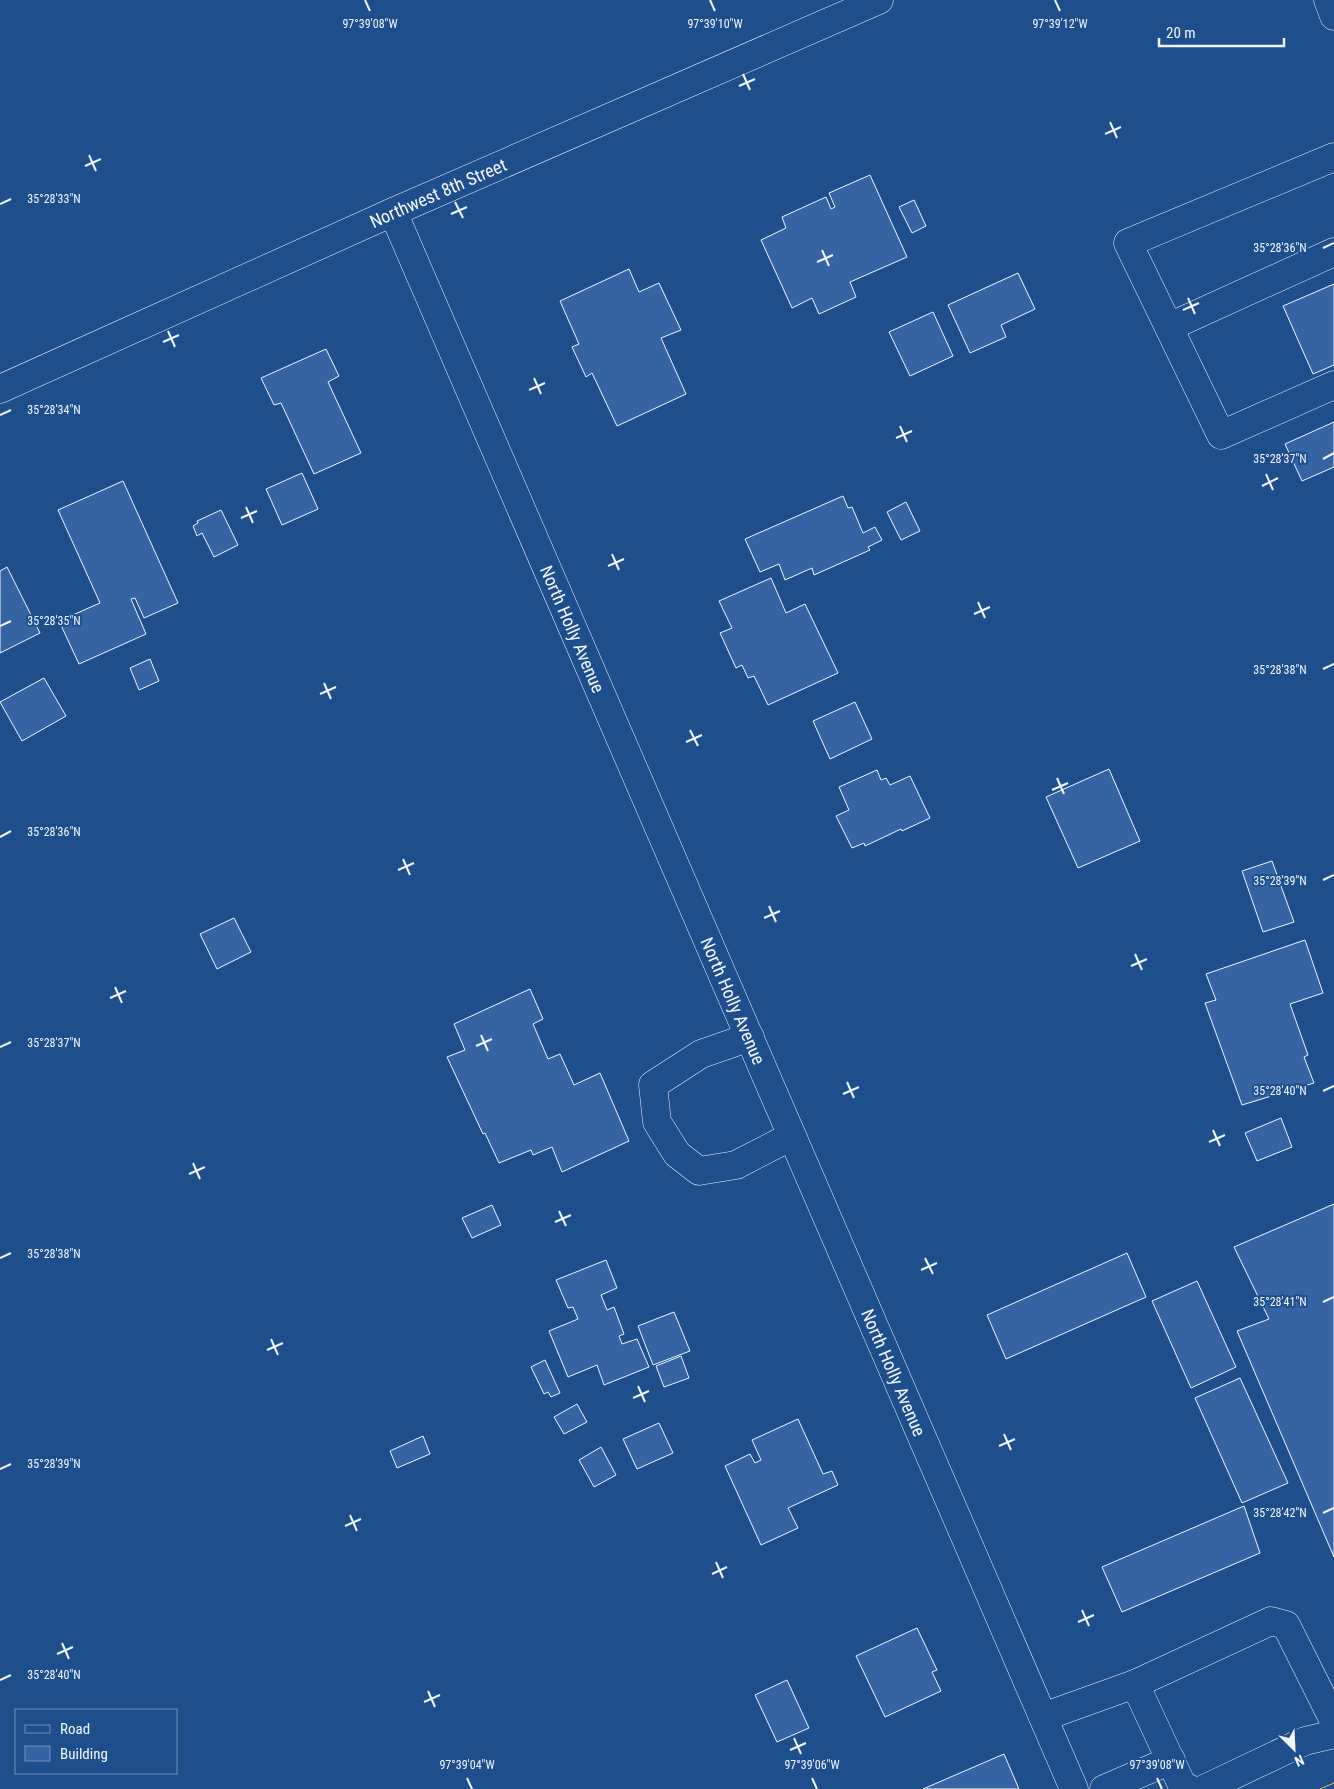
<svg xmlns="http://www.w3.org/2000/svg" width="1334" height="1789" font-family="'Roboto Condensed',sans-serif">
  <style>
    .building { fill: #3563a3; stroke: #f2f6ff }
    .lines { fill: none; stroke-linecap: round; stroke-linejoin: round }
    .minor-casing { stroke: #f2f6ff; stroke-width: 29 }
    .minor { stroke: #1f4e8c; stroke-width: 28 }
    .power { stroke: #ffb74d; stroke-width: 1; stroke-dasharray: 18 4 2.5 4; stroke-linecap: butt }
    .ticks { fill: none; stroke: #f2f6ff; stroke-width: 2 }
    .labels { text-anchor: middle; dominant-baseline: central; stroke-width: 4; stroke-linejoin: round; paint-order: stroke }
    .street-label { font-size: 18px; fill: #f2f6ff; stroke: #1f4e8c }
    .ticks-label { font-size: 12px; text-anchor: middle; fill: #f2f6ff; stroke: #1f4e8c; stroke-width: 4; stroke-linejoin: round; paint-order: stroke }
  </style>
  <rect width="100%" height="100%" fill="#1f4e8c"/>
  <g class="building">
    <polygon points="870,175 907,257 850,282 856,297 819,314 812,298 792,308 761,240 786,228 782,217 826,197 831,209 835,207 829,193"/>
    <polygon points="914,200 926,226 912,233 899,207"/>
    <polygon points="629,269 639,292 659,283 681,330 661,338 686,394 617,426 592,373 586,377 572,347 579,344 560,301"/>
    <polygon points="1018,273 1035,309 1001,325 1006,337 970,353 948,305"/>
    <polygon points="1334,284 1334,365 1313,374 1283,306"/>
    <polygon points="933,312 953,356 910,376 889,332"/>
    <polygon points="326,349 339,376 328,382 361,453 314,474 281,403 274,405 261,378"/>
    <polygon points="1334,422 1334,467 1302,481 1285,444"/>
    <polygon points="302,473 318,509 282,525 266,489"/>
    <polygon points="123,481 178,603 144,618 135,598 131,599 146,634 79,664 59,621 100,603 58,510"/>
    <polygon points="843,496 848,508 852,507 863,533 875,527 882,540 868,547 870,550 814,575 812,568 785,580 779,564 760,572 745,539"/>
    <polygon points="906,502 920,531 901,540 887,512"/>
    <polygon points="221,510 238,545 214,557 202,533 197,536 193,526 198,523 197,521"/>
    <polygon points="7,567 40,633 0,653 0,571"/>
    <polygon points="771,578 786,613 805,604 838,673 768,705 754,676 748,678 742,665 736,668 720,633 732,628 719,601"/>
    <polygon points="150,659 159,681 139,690 130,668"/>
    <polygon points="44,678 66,716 22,741 0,702"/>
    <polygon points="855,702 872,739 830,759 813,721"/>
    <polygon points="1109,769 1140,841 1078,868 1046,797"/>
    <polygon points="877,770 881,780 886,778 890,785 910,776 930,818 902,831 901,829 865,846 864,843 852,848 836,816 849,810 839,787"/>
    <polygon points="1272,861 1294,922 1263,932 1242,871"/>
    <polygon points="234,918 251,952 217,969 200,934"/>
    <polygon points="1305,940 1323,993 1290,1004 1308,1055 1304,1057 1314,1083 1242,1105 1205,1003 1216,1000 1206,974"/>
    <polygon points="530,989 543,1019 533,1024 548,1059 560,1054 574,1085 600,1073 629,1141 562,1172 552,1147 533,1155 531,1150 499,1163 485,1133 483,1134 447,1057 465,1050 454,1024"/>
    <polygon points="1281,1118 1292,1147 1257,1161 1245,1133"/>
    <polygon points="1334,1204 1334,1557 1237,1331 1269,1319 1234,1247"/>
    <polygon points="492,1205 501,1225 472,1238 462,1218"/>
    <polygon points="1127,1253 1146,1297 1006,1359 987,1315"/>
    <polygon points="606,1260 617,1288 601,1295 607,1310 614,1307 624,1334 619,1336 622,1344 637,1339 649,1367 604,1385 597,1365 568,1377 549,1331 578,1319 573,1307 568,1308 556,1280"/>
    <polygon points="1197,1281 1236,1367 1191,1388 1152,1301"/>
    <polygon points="674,1312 690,1351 653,1365 638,1326"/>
    <polygon points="681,1356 689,1378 664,1387 656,1366"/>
    <polygon points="545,1360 560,1393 551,1397 548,1392 544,1394 531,1367"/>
    <polygon points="1240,1378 1288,1483 1242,1503 1195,1398"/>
    <polygon points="577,1404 587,1422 564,1434 554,1417"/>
    <polygon points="798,1419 823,1474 832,1471 838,1485 788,1508 798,1528 761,1545 725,1466 750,1454 755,1463 761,1460 752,1440"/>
    <polygon points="659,1423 673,1453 637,1469 623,1439"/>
    <polygon points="423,1436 430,1454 397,1468 390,1451"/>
    <polygon points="601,1447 616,1475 594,1487 579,1460"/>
    <polygon points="1244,1506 1260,1553 1122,1612 1102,1567"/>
    <polygon points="917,1628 937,1670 932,1672 941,1691 885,1717 856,1656"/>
    <polygon points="787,1680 809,1728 777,1742 755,1695"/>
    <polygon points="1004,1754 1019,1789 923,1789"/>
  </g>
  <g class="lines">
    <defs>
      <g id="minor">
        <polyline points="1328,0 1334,16"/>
        <polyline points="1334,157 1128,243 1221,435 1334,385"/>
        <path id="s1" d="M393,212L1074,1789"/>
        <polyline points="1169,327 1334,252"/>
        <path id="s2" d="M0,389L393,212L879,0"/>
        <polyline points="750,1037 701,1054 653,1085 657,1122 677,1154 699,1171 736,1165 792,1136"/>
        <polyline points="1043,1717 1135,1684"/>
        <polyline points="1104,1789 1171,1760"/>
        <polyline points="1190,1789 1182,1785 1135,1684 1148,1678 1271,1621 1286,1625 1334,1721"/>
        <polyline points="1204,1789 1305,1741 1334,1734"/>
      </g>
    </defs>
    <use href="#minor" class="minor-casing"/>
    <use href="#minor" class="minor"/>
    <polyline class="power" points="1320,1789 1334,1783"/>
  </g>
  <path class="ticks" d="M365,0L370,11M710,0L715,11M1055,0L1060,11M743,74L750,90M739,86L755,79M1110,122L1117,138M1105,134L1121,127M89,155L96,171M85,166L101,159M455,202L463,218M0,204L11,199M451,214L467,207M1323,248L1334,243M822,250L829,266M817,262L833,255M1188,298L1195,314M1183,310L1199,303M168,331L175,347M163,342L179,335M534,378L541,394M529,390L545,383M0,415L11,410M900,426L907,442M896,438L912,431M1323,459L1334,453M1266,474L1273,490M1262,486L1278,478M246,507L253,523M241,518L257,511M612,554L619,570M608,566L624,559M978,602L985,618M974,614L990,607M0,626L11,621M1323,669L1334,664M324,683L331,699M320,694L336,687M690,730L698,746M686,742L702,735M1057,778L1064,794M1052,790L1068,783M0,837L11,831M403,859L410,875M398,870L414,863M1323,880L1334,875M769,906L776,922M764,918L780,911M1135,954L1142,970M1131,966L1147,959M115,987L122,1003M110,998L126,991M481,1035L488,1051M476,1046L492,1039M0,1047L11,1042M847,1082L854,1098M1323,1091L1334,1086M843,1094L859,1087M1213,1130L1220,1146M1209,1142L1225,1135M193,1163L200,1179M189,1174L205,1167M559,1211L566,1226M555,1222L571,1215M0,1258L11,1253M925,1258L933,1274M921,1270L937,1263M1323,1302L1334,1297M271,1339L278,1355M267,1350L283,1343M638,1386L645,1402M633,1398L649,1391M1004,1434L1011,1450M999,1446L1015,1439M0,1469L11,1464M1323,1513L1334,1508M350,1515L357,1531M345,1526L361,1519M716,1562L723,1578M712,1574L727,1567M1082,1610L1089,1626M1078,1622L1094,1615M62,1643L69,1659M57,1654L73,1647M0,1680L11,1675M428,1691L435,1707M424,1702L440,1695M794,1738L801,1754M790,1750L806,1743M467,1778L472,1789M812,1778L817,1789M1157,1778L1162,1789"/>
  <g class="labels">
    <g class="street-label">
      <text stroke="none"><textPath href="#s2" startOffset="480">Northwest 8th Street</textPath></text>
      <text stroke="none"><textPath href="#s1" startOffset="454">North Holly Avenue</textPath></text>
      <text stroke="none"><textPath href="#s1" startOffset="859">North Holly Avenue</textPath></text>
      <text stroke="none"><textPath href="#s1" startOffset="1264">North Holly Avenue</textPath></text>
    </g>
  </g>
  <g class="ticks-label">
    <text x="370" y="28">97°39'08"W</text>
    <text x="715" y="28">97°39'10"W</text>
    <text x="1060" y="28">97°39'12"W</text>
    <text x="54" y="203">35°28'33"N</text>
    <text x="1280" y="252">35°28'36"N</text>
    <text x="54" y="414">35°28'34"N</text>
    <text x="1280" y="463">35°28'37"N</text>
    <text x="54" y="625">35°28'35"N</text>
    <text x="1280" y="674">35°28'38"N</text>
    <text x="54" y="836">35°28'36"N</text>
    <text x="1280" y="885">35°28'39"N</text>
    <text x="54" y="1047">35°28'37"N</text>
    <text x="1280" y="1095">35°28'40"N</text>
    <text x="54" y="1258">35°28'38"N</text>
    <text x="1280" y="1306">35°28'41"N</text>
    <text x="54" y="1468">35°28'39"N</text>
    <text x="1280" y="1517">35°28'42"N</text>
    <text x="54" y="1679">35°28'40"N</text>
    <text x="467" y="1769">97°39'04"W</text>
    <text x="812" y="1769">97°39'06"W</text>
    <text x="1157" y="1769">97°39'08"W</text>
  </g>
  <rect x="15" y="1709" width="162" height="65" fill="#1f4e8c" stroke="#7391ba"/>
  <rect x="25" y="1725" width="25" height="8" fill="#1f4e8c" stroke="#7391ba"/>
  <text x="60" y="1734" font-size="15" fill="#f2f6ff">Road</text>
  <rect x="25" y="1746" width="25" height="15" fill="#3563a3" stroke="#7391ba"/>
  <text x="60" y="1759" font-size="15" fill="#f2f6ff">Building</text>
  <g transform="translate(1294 1749) rotate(156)" stroke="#1f4e8c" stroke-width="4" paint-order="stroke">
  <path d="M0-4L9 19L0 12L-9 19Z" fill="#f2f6ff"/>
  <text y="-8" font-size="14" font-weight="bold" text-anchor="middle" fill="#f2f6ff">N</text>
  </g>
  <path d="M1159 38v8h125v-8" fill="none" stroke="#f2f6ff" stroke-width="2.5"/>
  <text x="1166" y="38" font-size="15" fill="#f2f6ff" stroke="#1f4e8c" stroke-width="4" paint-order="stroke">20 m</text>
</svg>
